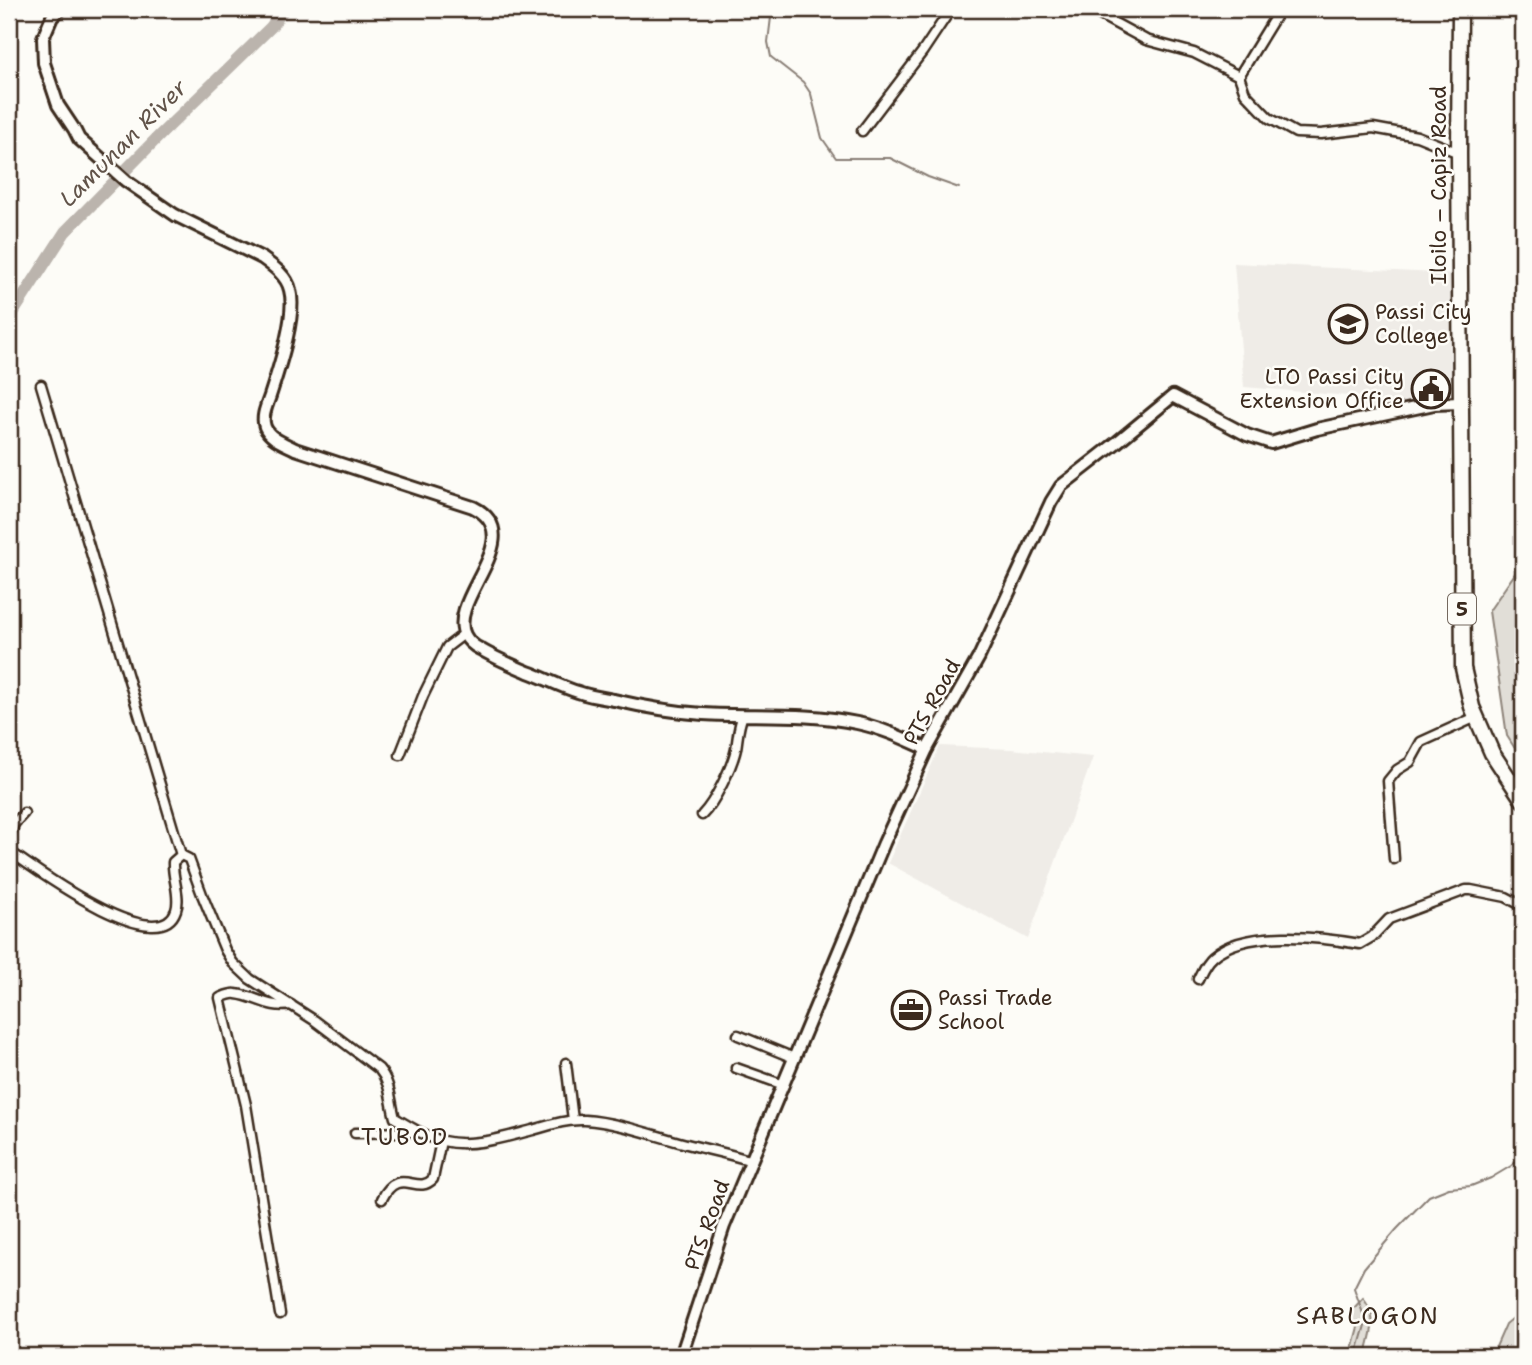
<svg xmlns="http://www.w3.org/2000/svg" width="1532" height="1365" font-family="'Shantell Sans',sans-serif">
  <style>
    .built { fill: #efece7 }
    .green { fill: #e1ded7; stroke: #8e847a; stroke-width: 2 }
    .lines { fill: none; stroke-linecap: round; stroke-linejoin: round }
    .stream { stroke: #887d74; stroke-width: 2 }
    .river { stroke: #bbb4ad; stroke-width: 12 }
    .street-casing { stroke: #3b2a1e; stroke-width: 13 }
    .secondary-casing { stroke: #3b2a1e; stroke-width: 16 }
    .highway-casing { stroke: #3b2a1e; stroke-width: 19 }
    .street { stroke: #fdfcf7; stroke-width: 8 }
    .secondary { stroke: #fdfcf7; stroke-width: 10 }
    .highway { stroke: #fdfcf7; stroke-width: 14 }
    .labels { text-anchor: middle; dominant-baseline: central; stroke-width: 5; stroke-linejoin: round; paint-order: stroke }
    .shield { fill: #fdfcf7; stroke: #75695f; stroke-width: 2 }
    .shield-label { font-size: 19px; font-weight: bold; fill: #3b2a1e }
    .street-label { font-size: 21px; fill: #3b2a1e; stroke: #fdfcf7 }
    .poi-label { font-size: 21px; fill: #3b2a1e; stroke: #fdfcf7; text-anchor: start }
    .water-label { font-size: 23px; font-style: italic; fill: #615349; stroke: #fdfcf7 }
    .quarter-label { font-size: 24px; letter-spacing: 2px; fill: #3b2a1e; stroke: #fdfcf7 }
  </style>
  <rect width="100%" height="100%" fill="#fdfcf7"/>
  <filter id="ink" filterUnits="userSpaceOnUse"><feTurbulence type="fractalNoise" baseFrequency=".0143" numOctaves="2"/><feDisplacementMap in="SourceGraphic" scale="14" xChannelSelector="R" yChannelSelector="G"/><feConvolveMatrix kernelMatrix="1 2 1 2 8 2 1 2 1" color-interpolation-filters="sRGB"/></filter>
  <g filter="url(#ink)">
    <g class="built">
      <polygon points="1234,263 1457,274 1458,397 1366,414 1360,397 1244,387"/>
      <polygon points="940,746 1011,749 1093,757 1028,939 888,863"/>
    </g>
    <g class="green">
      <polygon points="1523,562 1523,761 1507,736 1489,611"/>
      <path d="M1363,1298C1380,1321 1370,1331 1366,1356H1350L1358,1327L1352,1321L1353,1309Z"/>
      <polygon points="1519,1313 1523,1314 1523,1356 1492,1356 1506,1324"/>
    </g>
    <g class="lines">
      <g class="stream">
        <polyline points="772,9 768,42 771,57 803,82 811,94 822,138 836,158 890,158 928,177 959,188"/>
        <polyline points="1356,1356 1366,1322 1354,1288 1364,1268 1397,1229 1429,1196 1449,1188 1471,1186 1491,1178 1511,1166 1523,1156"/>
      </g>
      <polyline class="river" points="9,319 65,232 162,133 271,27 284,9"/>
      <defs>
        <g id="street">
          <polyline points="1089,9 1146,40 1194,53 1239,76 1245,93 1269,118 1296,133 1321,134 1373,128 1417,136 1459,153"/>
          <polyline points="1239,76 1280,9"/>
          <polyline points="862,131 923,51 951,9"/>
          <polyline points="41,385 181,855"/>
          <polyline points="400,755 423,696 447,647 464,634"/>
          <path d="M702,815C715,802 732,767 736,749C738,737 738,727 743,715"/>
          <polyline points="9,839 14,824 24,813"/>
          <path d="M9,851C32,867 159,961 176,910C181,896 172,878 173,862L181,855L189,859L203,897L225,950L233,963L250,979L314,1020L379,1069C391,1083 390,1100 395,1118C410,1127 426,1137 443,1141C472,1148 505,1137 533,1130C550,1125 567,1119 585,1120C615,1122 650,1134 679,1142C704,1149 728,1153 752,1161"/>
          <polyline points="1394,859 1388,781 1397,770 1410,762 1421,742 1476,717"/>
          <path d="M1198,979C1202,971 1205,963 1212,957C1245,928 1320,937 1360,944L1372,937L1389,919L1466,890H1471L1506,897L1523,906"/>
          <polyline points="738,1035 794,1058"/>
          <polyline points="566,1063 573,1120"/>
          <polyline points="736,1068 784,1085"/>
          <polyline points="355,1133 415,1132"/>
          <path d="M382,1199C399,1165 417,1196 433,1179L441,1141"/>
          <path d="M280,1314L246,1105L220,998C225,996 231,993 236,994C256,996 269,1009 291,1005"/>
        </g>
        <g id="secondary">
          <path d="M61,9L52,17L43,38L44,63L58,105L74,129L79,139L126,181L175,215L262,258C273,266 287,276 290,290C297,315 278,371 270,396C267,405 261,417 265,427C270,439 286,444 295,449L473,507C531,536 447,599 465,635C468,641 474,646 480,649C495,658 512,665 528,672C545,678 561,687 578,692C589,696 602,698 614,700C644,707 673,712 703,714C755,717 807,712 857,723C882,728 905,739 927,749"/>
          <polyline points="681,1356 724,1226 884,843 927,749 979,657 1051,502 1061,486 1116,443 1173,396 1247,435 1271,443 1317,429 1434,404 1460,403"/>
        </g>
        <polyline id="highway" points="1460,9 1459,153 1463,668 1472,707 1492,753 1523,800"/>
      </defs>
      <use href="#street" class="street-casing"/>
      <use href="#secondary" class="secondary-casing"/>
      <use href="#highway" class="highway-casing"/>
      <use href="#street" class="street"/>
      <use href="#secondary" class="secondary"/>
      <use href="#highway" class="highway"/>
    </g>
  </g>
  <defs>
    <symbol id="university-ring" viewBox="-11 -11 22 22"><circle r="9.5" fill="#fdfcf7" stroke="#3b2a1e" stroke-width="1.5"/><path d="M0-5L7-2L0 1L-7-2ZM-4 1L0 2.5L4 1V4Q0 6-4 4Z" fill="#3b2a1e"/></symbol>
    <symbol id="civic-ring" viewBox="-11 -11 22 22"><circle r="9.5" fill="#fdfcf7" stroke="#3b2a1e" stroke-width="1.5"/><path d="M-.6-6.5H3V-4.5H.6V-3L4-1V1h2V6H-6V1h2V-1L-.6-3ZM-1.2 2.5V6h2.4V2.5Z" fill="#3b2a1e"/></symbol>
    <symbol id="office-ring" viewBox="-11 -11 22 22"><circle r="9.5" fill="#fdfcf7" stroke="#3b2a1e" stroke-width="1.5"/><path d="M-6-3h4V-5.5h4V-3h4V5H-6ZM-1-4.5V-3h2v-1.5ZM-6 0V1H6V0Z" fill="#3b2a1e"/></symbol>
  </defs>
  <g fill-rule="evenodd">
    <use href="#university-ring" x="1326" y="302" width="44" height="44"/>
    <use href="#civic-ring" x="1409" y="367" width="44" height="44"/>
    <use href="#office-ring" x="889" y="988" width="44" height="44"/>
  </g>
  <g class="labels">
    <rect class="shield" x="1448" y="593.5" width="28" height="31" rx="5"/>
    <g class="shield-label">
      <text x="1462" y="609">5</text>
    </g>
    <g class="street-label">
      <text transform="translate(1439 185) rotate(-90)">Iloilo – Capiz Road</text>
      <text transform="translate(932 702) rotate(-61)">PTS Road</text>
      <text transform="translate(707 1225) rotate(-70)">PTS Road</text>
    </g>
    <g class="poi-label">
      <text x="1375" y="312">Passi City<tspan x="1375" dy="24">College</tspan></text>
      <text x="1404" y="377" text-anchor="end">LTO Passi City<tspan x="1404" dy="24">Extension Office</tspan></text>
      <text x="938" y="998">Passi Trade<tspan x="938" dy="24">School</tspan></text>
    </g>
    <g class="water-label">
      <text transform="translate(123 143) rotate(-45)">Lamunan River</text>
    </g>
    <g class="quarter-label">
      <text x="405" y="1137">TUBOD</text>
      <text x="1368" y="1316">SABLOGON</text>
    </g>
  </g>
  <rect width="1532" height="1365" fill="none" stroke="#fdfcf7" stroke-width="35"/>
  <rect x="18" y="18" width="1497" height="1330" fill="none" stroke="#3b2a1e" stroke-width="2.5" filter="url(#ink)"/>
</svg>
